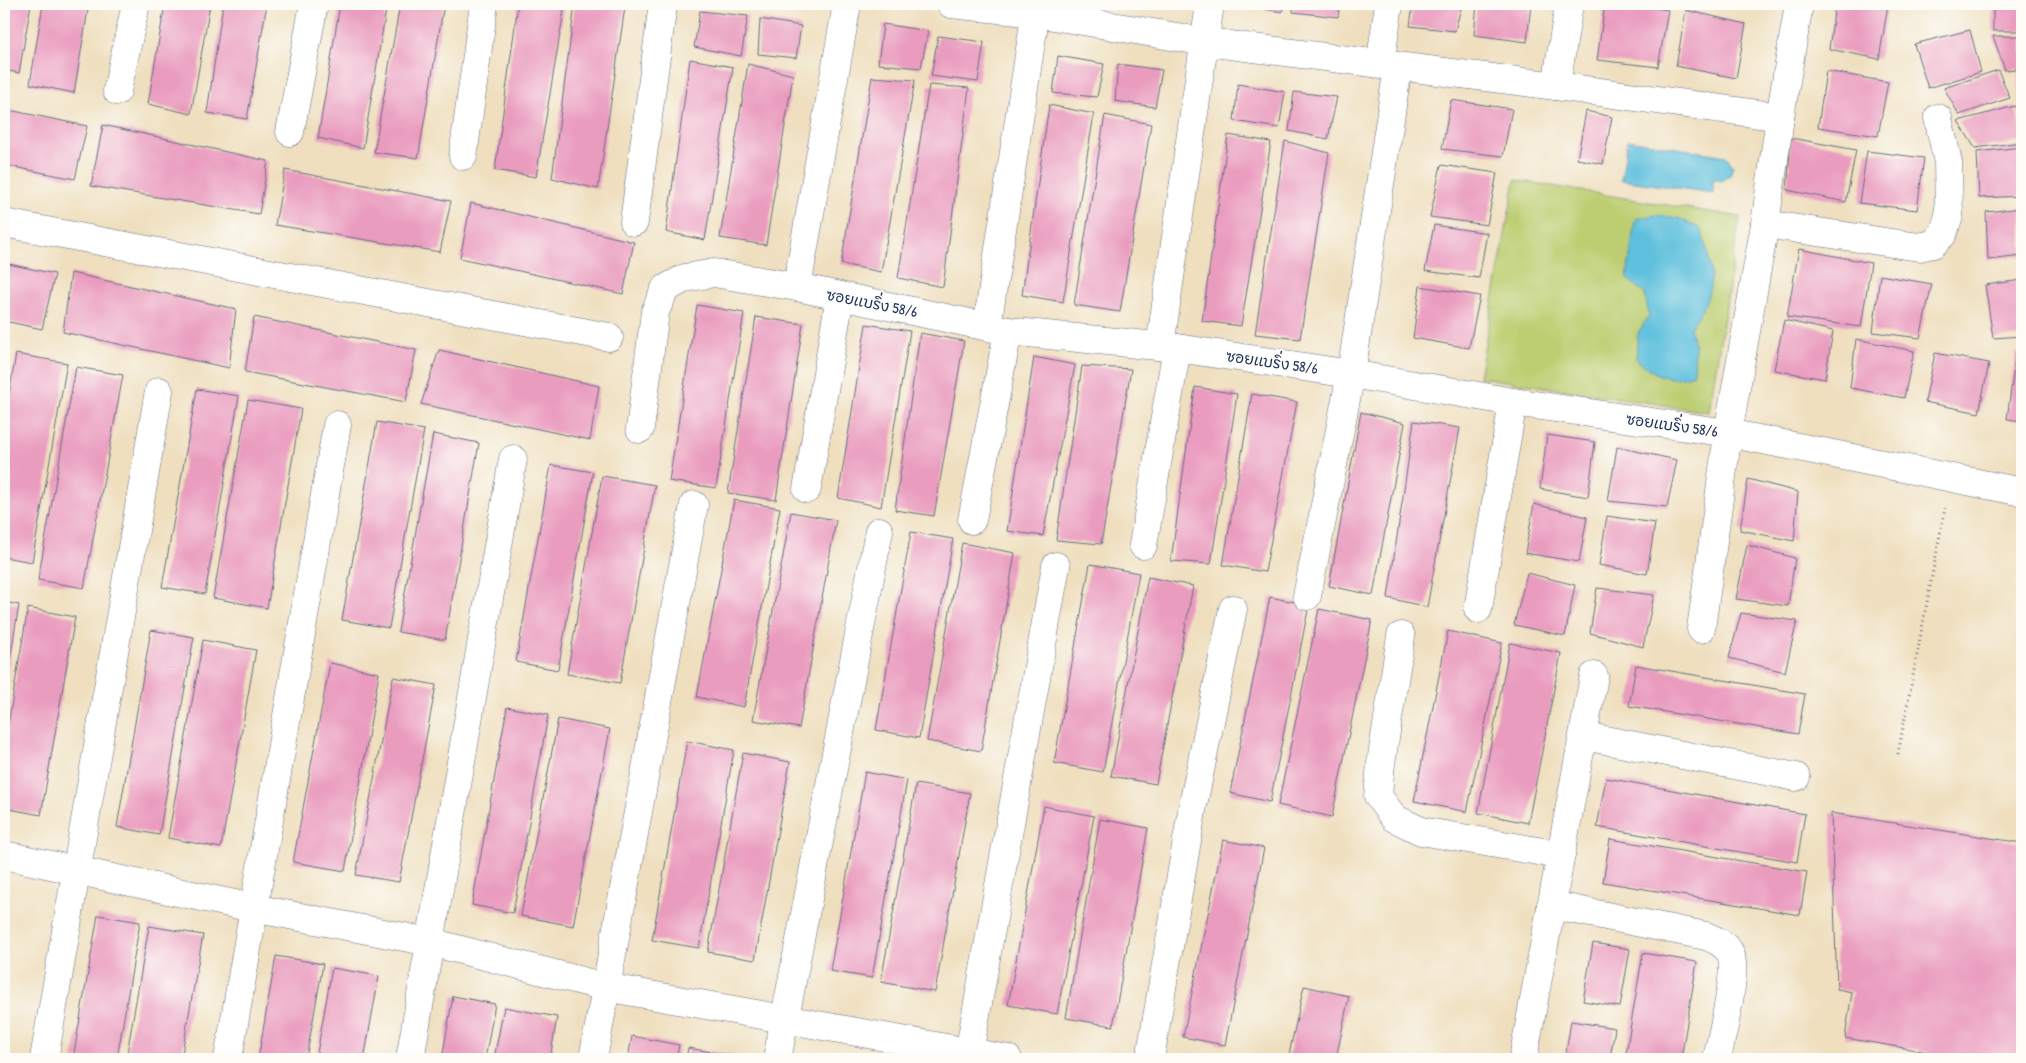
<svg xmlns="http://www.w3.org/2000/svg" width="2026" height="1063" font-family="'Patrick Hand','Playpen Sans Thai',sans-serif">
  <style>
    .green { fill: #bcce71; stroke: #6c7e68 }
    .water { fill: #5fc0dd; stroke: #3d789e }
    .building { fill: #ea9cbf }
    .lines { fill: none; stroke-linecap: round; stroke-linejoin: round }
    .minor-casing { stroke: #656d80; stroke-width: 29 }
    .path { stroke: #656d80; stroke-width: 3; stroke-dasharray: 1 4; stroke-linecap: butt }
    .minor { stroke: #fff; stroke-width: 28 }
    .labels { text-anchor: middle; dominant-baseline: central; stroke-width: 4; stroke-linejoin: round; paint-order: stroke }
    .street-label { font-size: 15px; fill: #1b2f5e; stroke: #fdfcf7 }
  </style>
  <rect width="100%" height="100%" fill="#fdfcf7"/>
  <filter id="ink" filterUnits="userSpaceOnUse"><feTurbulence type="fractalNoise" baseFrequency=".02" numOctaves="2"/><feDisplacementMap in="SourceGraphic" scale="10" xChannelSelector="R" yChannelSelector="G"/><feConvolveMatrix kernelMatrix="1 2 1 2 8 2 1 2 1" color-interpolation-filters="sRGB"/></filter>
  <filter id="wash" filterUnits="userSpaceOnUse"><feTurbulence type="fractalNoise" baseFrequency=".0096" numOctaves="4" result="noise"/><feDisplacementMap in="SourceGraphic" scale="20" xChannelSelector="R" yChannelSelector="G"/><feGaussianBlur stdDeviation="1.12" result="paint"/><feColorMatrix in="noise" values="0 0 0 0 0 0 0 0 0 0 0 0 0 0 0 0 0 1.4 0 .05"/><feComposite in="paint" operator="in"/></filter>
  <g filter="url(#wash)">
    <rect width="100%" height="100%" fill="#efdfbf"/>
    <polygon class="green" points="1515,180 1740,217 1709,412 1479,377"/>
    <g class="water">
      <polygon points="1628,140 1726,156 1733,166 1730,175 1722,181 1713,179 1713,193 1621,180"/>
      <path d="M1655,215L1678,218L1701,229C1714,274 1718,288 1690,328L1695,348L1694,374C1667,383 1657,376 1636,359L1638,333L1649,316L1645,294L1627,278L1635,219Z"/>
    </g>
    <g id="blocks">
      <g class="building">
        <polygon points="4,4 31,4 19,73 4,70"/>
        <polygon points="43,4 89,4 74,93 30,84"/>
        <polygon points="165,4 210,4 191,114 148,104"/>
        <polygon points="223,4 267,4 247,119 207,113"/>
        <polygon points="340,4 387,4 363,148 318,138"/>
        <polygon points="400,4 444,4 418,158 374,152"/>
        <polygon points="518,4 565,4 536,177 495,170"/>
        <polygon points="575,4 609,4 625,7 598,189 552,178"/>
        <polygon points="1239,4 1284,4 1282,12"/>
        <polygon points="1294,4 1340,4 1338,17 1293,12"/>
        <polygon points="1413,4 1462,4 1455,31 1410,26"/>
        <polygon points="1477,4 1531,4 1527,42 1474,35"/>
        <polygon points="1605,4 1630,4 1668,10 1658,67 1597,60"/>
        <polygon points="1835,4 1888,5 1879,59 1829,49"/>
        <polygon points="1927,4 1970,4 1970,8 1927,5"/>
        <rect x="1993" y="4" width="29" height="27"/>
        <polygon points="1686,10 1746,24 1736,78 1676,66"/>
        <polygon points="700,11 748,16 741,56 694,47"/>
        <polygon points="760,19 801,26 796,58 758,54"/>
        <polygon points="883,24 928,31 921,68 878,64"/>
        <polygon points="1970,30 1981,72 1928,88 1914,44"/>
        <polygon points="938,36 984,42 978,82 931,76"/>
        <polygon points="1993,36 2022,36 2022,105 2019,105 2019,69 2005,70"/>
        <polygon points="1058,56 1104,64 1097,97 1053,93"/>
        <polygon points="690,59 733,67 705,240 666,232"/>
        <polygon points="748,64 793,75 766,245 720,238"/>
        <polygon points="1118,64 1162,70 1155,107 1115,101"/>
        <polygon points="1998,70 2010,98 1959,115 1944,88"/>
        <polygon points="1826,71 1888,82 1878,136 1818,127"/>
        <polygon points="872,77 915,80 881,272 841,264"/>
        <polygon points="1238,84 1285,92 1279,128 1234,121"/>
        <polygon points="929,85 969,88 943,287 898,278"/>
        <polygon points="1294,92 1337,97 1328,139 1289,131"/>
        <polygon points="1451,100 1512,109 1503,156 1442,149"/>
        <polygon points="1049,105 1094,114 1063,302 1022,295"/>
        <polygon points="2015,106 2022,132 2022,142 1975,148 1958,121"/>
        <polygon points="4,109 87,126 75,179 4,165"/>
        <polygon points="1586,111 1612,117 1603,164 1577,159"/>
        <polygon points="1105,115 1151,124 1120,312 1074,305"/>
        <polygon points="103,125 268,161 259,214 91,186"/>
        <polygon points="1228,135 1271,142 1241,326 1202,321"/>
        <polygon points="1791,138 1856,150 1846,202 1787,190"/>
        <polygon points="1285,141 1329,153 1300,339 1255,334"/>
        <polygon points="2022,147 2022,196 1979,198 1977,152"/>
        <polygon points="1867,151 1924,158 1917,210 1859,203"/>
        <polygon points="1441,165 1497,173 1487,225 1430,217"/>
        <polygon points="285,170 451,201 440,252 275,225"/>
        <polygon points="471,203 634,242 623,294 460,258"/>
        <polygon points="2022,208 2022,256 1988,260 1986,212"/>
        <polygon points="1434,225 1487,233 1479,278 1425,271"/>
        <polygon points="1799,249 1871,263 1861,327 1787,317"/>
        <polygon points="4,263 55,274 42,329 4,321"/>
        <polygon points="71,273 236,309 229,368 63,332"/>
        <polygon points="1880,275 1932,284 1920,338 1873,332"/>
        <polygon points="2022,280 2022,336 1993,338 1985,285"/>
        <polygon points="1420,286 1480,296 1469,348 1413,338"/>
        <polygon points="697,305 744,313 716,488 669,481"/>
        <polygon points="254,317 416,350 406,402 245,372"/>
        <polygon points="756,317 803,324 776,500 728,493"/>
        <polygon points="1784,320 1833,331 1825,379 1774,370"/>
        <polygon points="866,324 910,331 881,507 838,498"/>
        <polygon points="920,333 964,341 934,516 895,510"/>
        <polygon points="1856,339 1914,351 1904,398 1850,388"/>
        <polygon points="439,350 599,386 590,440 421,404"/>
        <polygon points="2016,352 2022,353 2022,421 2007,419"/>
        <polygon points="1935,353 1989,363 1979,413 1925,402"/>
        <polygon points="16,354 67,363 32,562 4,557 4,422"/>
        <polygon points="1034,357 1075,365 1043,536 1007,531"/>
        <polygon points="1082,366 1131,369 1101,544 1056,540"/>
        <polygon points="76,367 123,375 84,588 38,580"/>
        <polygon points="1195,387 1237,394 1211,564 1171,561"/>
        <polygon points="197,389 239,396 205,594 162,587"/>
        <polygon points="1252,394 1297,402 1265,572 1223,565"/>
        <polygon points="248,400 301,409 267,608 213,598"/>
        <polygon points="1361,412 1405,423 1373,595 1329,586"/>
        <polygon points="1414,421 1460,428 1427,607 1388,598"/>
        <polygon points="377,422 424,430 389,628 342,620"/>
        <polygon points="433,434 479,443 445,640 398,632"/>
        <polygon points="1547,435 1595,442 1588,497 1540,489"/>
        <polygon points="1617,447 1677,460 1667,507 1608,501"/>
        <polygon points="551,465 593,472 558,670 516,662"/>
        <polygon points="602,476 655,485 620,683 567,674"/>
        <polygon points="1748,479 1798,492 1794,541 1740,530"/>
        <polygon points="734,500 780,508 744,707 697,697"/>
        <polygon points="1534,504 1587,517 1579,562 1525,553"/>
        <polygon points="791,512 836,520 799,728 753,720"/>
        <polygon points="1607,516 1655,523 1647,574 1599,565"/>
        <polygon points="911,532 953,539 919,738 876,730"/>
        <polygon points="962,543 1015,553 981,751 927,741"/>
        <polygon points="1747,545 1795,558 1788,606 1736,599"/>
        <polygon points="1090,564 1139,573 1103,772 1054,763"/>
        <polygon points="1527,573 1575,585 1565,636 1514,625"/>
        <polygon points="1148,577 1193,586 1156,784 1111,776"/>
        <polygon points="1597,588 1654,595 1643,647 1590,633"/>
        <polygon points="1270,597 1309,605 1270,802 1230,793"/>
        <polygon points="4,602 19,605 5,689 4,689"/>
        <polygon points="28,608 75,617 41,815 4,808 4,748"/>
        <polygon points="1319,609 1372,620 1332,817 1278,805"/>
        <polygon points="1741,613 1797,621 1785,672 1729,658"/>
        <polygon points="151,630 194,637 159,835 117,827"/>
        <polygon points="1448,631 1502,643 1467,812 1414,801"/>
        <polygon points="203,640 256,650 221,848 168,838"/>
        <polygon points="1510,643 1561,653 1528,823 1478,813"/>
        <polygon points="330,663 379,673 345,871 293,862"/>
        <polygon points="1636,665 1805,694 1798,734 1629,706"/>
        <polygon points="393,677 436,685 399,882 356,875"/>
        <polygon points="507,707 548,715 513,913 472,905"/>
        <polygon points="558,719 610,729 573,926 521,916"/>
        <polygon points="687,741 734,750 699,948 652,940"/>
        <polygon points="743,753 790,762 755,960 708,952"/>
        <polygon points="865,772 907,780 872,978 830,971"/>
        <polygon points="1606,778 1805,814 1797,862 1597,827"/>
        <polygon points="916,784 970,793 935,992 881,982"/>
        <polygon points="1044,806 1094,816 1057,1014 1008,1005"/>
        <polygon points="1831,813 2022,843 2022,1049 2020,1059 1970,1059 1845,1038 1852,992 1837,989"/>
        <polygon points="1100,819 1148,828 1113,1026 1066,1018"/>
        <polygon points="1610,839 1807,872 1800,915 1603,882"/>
        <polygon points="1223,840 1264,848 1225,1045 1183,1037"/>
        <polygon points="98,915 140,922 117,1059 73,1059"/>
        <polygon points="149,926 203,935 181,1059 126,1059"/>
        <polygon points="1593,943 1630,949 1620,1007 1583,1001"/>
        <polygon points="1643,953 1697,962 1681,1059 1625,1059"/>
        <polygon points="276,956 323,964 306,1059 258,1059"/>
        <polygon points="332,968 379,976 364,1059 316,1059"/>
        <polygon points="1304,986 1349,996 1336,1059 1288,1059"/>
        <polygon points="453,996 495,1004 485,1059 442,1059"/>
        <polygon points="504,1007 557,1017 550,1059 494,1059"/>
        <polygon points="1571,1021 1615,1028 1610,1059 1565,1059"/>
        <polygon points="632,1036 679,1045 676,1059 628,1059"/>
        <polygon points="688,1048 735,1056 735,1059 686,1059"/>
      </g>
    </g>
  </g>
  <g filter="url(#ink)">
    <use href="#blocks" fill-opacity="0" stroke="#656d80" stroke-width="1"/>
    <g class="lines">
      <defs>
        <g id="minor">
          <polyline points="951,4 1036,13 1206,42 1556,86 1780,117"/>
          <polyline points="1380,65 1389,4"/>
          <polyline points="1556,86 1569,4"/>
          <polyline points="117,91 136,4"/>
          <polyline points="290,132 314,4"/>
          <polyline points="463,156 484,4"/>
          <polyline points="634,222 663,4"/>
          <polyline points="4,223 609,337"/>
          <polyline points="1765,224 1919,247 1933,244 1943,234 1949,216 1948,162 1938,118"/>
          <polyline points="797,287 847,4"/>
          <polyline points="987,326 1037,4"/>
          <polyline points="1160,346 1210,4"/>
          <polyline points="640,429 655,312 665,289 685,278 714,273 797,287 1008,331 1177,348 1351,374 1513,402 1728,433 2022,492"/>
          <polyline points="807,489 840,297"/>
          <polyline points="972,520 1008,331"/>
          <polyline points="1143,545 1177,348"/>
          <polyline points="1307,596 1351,374 1398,67"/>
          <polyline points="1478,609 1513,402"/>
          <polyline points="1701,629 1728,433 1765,224 1780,117 1799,4"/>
          <polyline points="1401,636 1381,763 1378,796 1394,818 1421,831 1561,855"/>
          <polyline points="1584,736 1796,777"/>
          <polyline points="4,855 253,908 430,942 605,987 1008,1059"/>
          <path d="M1551,905L1706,936C1714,939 1723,943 1729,951C1740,968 1721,1037 1717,1059"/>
          <polyline points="44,1059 159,391"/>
          <polyline points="228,1059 337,425"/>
          <polyline points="410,1059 513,459"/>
          <polyline points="593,1059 694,505"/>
          <polyline points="777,1059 879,531"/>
          <polyline points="968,1059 1056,566"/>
          <polyline points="1150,1059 1193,805 1233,609"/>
          <polyline points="1523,1059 1594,676"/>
        </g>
      </defs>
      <use href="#minor" class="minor-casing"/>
      <polyline class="path" points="1898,754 1945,508"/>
      <use href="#minor" class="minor"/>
    </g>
  </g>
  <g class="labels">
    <g class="street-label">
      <text transform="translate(872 303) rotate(11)">ซอยแบริ่ง 58/6</text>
      <text transform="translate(1272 362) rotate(8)">ซอยแบริ่ง 58/6</text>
      <text transform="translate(1672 425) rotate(8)">ซอยแบริ่ง 58/6</text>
    </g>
  </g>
  <rect width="2026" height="1063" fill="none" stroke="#fdfcf7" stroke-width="20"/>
</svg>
